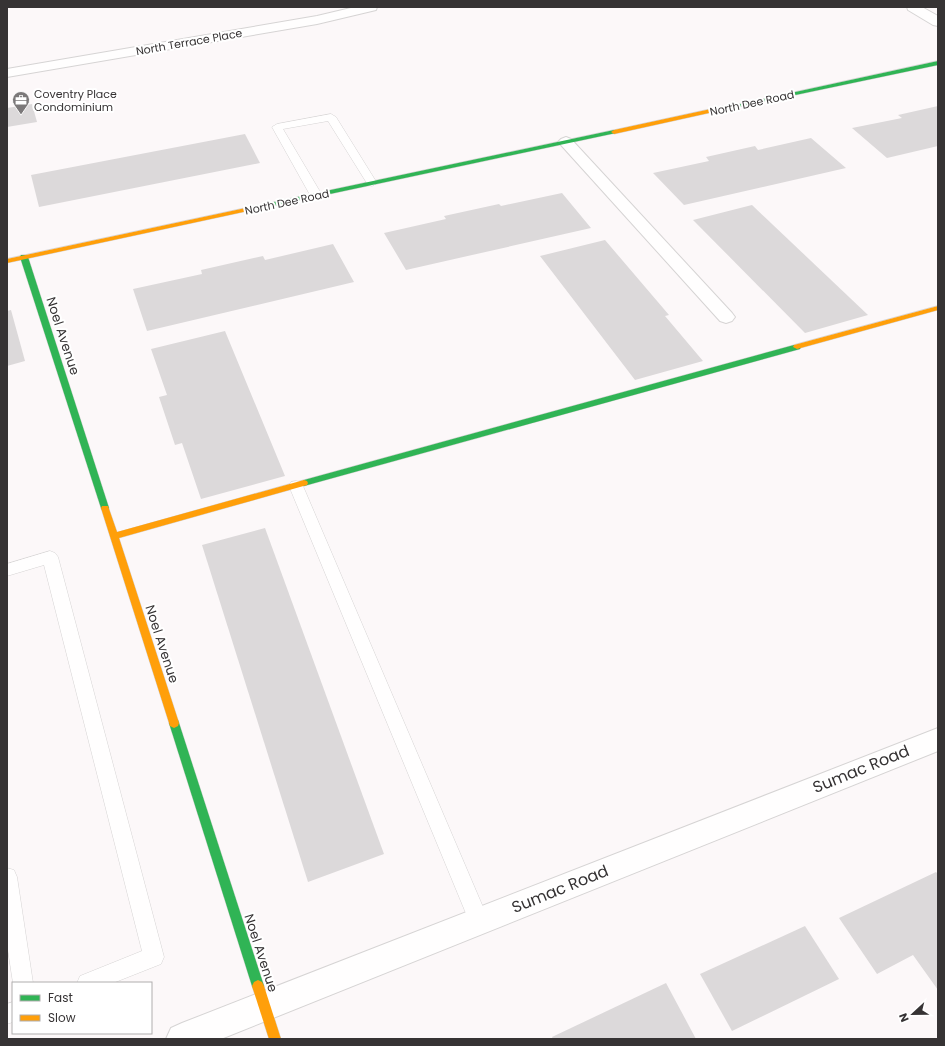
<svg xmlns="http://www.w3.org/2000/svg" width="945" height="1046" font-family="Poppins,sans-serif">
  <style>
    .building { fill: #dcd9da }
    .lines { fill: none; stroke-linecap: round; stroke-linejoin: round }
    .lane-casing { stroke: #d6d4d4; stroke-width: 1 }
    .street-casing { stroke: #d6d4d4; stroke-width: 2 }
    .fast-casing { stroke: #d6d4d4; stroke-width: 1 }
    .slow-casing { stroke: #d6d4d4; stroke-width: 1 }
    .lane { fill: #fffefe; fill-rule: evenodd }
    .street { fill: #fffefe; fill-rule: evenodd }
    .fast { fill: #30b455; fill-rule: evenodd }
    .slow { fill: #ff9f0a; fill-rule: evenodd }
    .labels { text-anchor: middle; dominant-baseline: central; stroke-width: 4; stroke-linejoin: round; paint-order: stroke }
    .far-street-label { font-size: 11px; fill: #363334; stroke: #fff }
    .far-poi-label { font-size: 11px; fill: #363334; stroke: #fff; text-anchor: start }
    .street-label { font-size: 13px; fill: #363334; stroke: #fff }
    .near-street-label { font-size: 16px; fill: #363334; stroke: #fff }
  </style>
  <rect width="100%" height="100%" fill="#fcf8f9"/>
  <g class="building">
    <polygon points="32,104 37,122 7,127 7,108"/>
    <polygon points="938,106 938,146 887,158 852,128 902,118 898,115"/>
    <polygon points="245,134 260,163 39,207 31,175"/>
    <polygon points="811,138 846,168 684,205 653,173 709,161 706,157 755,146 758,150"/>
    <polygon points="562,193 591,228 406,270 384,233 446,219 444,216 499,204 501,206"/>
    <polygon points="752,205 868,315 805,333 693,220"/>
    <polygon points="605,240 669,315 665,316 703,361 635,380 540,256"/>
    <polygon points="333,244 354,282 147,331 133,289 202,274 201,270 263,256 265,260"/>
    <polygon points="11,310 25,361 7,366 7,311"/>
    <polygon points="225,331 285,476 201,499 182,443 175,445 159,397 167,395 151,349"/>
    <polygon points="265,528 384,854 308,882 202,545"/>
    <polygon points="936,872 938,874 938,990 913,955 877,974 839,918"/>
    <polygon points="805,926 839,979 732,1031 700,974"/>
    <polygon points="666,983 696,1039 553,1039 552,1037"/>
  </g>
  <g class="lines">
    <defs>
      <g id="lane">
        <polygon points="331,114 336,117 377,183 372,186 368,185 328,121 283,129 322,195 316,198 310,195 272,127 277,124"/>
        <polygon points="296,481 301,482 303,486 486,914 489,921 486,928 479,931 472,928 289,486 291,482"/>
        <polygon points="50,551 55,553 58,557 164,957 161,964 113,983 77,983 80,976 142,951 44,565 7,576 7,564"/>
        <polygon points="7,868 14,870 17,877 33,983 13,983 7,944"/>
        <polygon points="13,1002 13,1022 7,1024 7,1004"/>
      </g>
      <g id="street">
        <polygon points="355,7 377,7 376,10 317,24 7,77 7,69 317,16"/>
        <polygon points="907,7 922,7 938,16 938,26 933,25 908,10"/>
        <polygon points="566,137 571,139 732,313 735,317 732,321 726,323 720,321 561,145 558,142 561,139"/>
        <polygon points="938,728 938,751 221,1039 166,1039 171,1028 182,1023"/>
      </g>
      <g id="fast">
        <polygon points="938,61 938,65 734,108 731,106"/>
        <polygon points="614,130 616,131 616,133 255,210 252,208 255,206"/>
        <polygon points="21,255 27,255 28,257 109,508 108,510 102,510 101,508 20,257"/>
        <polygon points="794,345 800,345 801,347 800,349 304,486 300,483 304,480"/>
        <polygon points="174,718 178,720 179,723 264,986 262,990 258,992 254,990 252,986 169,723 170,720"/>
      </g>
      <g id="slow">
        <polygon points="734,104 737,106 736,107 614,134 611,132 614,130"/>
        <polygon points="255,206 258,208 257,209 7,263 7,259"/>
        <polygon points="938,306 938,310 797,349 793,347 794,345"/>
        <polygon points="304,480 307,481 308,483 307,485 119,538 179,723 178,726 174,728 170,726 101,508 102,506 108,506 117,532"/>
        <polygon points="258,980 262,982 264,986 281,1039 269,1039 252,986 254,982"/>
      </g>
    </defs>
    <use href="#lane" class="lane-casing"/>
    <use href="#street" class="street-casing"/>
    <use href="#fast" class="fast-casing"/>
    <use href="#slow" class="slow-casing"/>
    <use href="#lane" class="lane"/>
    <use href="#street" class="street"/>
    <use href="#fast" class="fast"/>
    <use href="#slow" class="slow"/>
  </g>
  <defs>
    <symbol id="office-pin" viewBox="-11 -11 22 30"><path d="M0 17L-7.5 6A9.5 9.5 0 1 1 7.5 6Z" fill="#7b7879" stroke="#fff"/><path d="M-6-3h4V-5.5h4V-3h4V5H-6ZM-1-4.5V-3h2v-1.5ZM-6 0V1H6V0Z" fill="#fff"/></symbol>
  </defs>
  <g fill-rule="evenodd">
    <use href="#office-pin" x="11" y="90" width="20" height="27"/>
  </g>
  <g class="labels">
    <g class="far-street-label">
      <text transform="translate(189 42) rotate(-10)">North Terrace Place</text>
      <text transform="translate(752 103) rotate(-12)">North Dee Road</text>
      <text transform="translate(287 202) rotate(-12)">North Dee Road</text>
    </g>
    <g class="far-poi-label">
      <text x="34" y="94">Coventry Place<tspan x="34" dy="13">Condominium</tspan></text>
    </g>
    <g class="street-label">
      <text transform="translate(63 336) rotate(72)">Noel Avenue</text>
      <text transform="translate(162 644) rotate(72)">Noel Avenue</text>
      <text transform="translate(261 953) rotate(72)">Noel Avenue</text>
    </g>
    <g class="near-street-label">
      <text transform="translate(861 769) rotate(-22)">Sumac Road</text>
      <text transform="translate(560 889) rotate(-22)">Sumac Road</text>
    </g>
  </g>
  <rect width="945" height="1046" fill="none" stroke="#363334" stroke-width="16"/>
  <rect x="12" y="982" width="140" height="52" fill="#ffffff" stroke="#afadae"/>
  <rect x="20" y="995" width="20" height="6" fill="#30b455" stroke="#afadae"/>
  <text x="48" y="1002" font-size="12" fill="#363334">Fast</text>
  <rect x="20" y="1015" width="20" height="6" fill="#ff9f0a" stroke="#afadae"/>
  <text x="48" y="1022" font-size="12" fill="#363334">Slow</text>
  <g transform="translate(913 1014) rotate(248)" stroke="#ffffff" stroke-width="3" paint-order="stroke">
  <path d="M0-3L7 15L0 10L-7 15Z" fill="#363334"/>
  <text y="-6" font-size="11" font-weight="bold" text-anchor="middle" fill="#363334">N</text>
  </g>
</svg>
